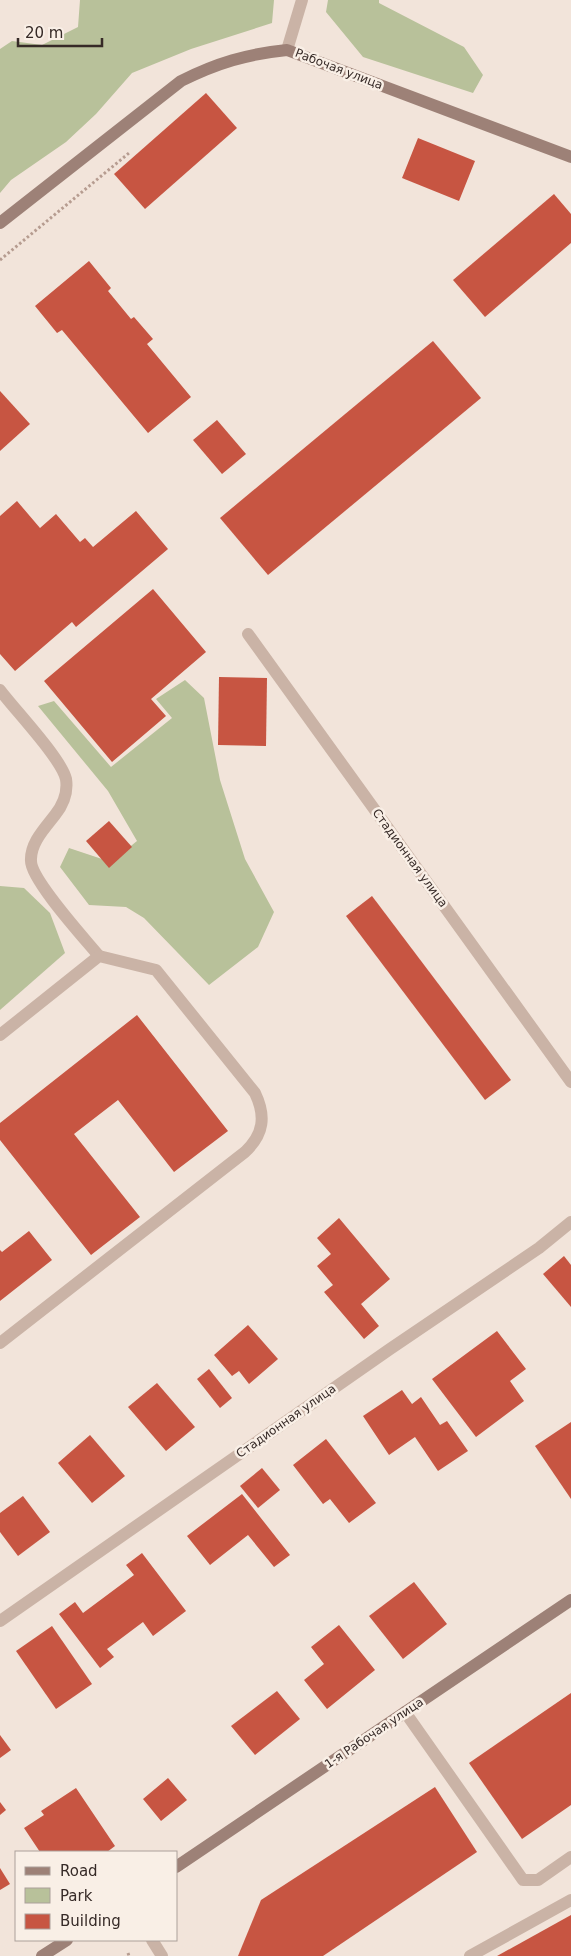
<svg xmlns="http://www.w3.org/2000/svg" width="571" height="1956" font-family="'DejaVu Sans',sans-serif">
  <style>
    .green { fill: #b8c19a }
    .building { fill: #c75542 }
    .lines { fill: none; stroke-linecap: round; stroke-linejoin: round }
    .path { stroke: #b69c90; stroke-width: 3; stroke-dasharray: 2.5 2.5; stroke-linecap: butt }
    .lane { stroke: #cab3a6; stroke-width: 12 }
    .street { stroke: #cab3a6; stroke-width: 12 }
    .secondary { stroke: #9d8177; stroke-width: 12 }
    .labels { text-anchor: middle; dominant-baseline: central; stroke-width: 5; stroke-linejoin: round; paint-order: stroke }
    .street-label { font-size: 12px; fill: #362a27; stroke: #f9efe6 }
  </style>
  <rect width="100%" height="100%" fill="#f2e4da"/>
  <g class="green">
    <polygon points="80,0 274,0 272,23 191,49 132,73 96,114 66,142 11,180 0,193 0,49 12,41 42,45 78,27"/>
    <polygon points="328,0 379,0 379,3 464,47 483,75 473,93 363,57 326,12"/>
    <polygon points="185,680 204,698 220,780 245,859 274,912 258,947 209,985 144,918 126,907 89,905 60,867 69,848 111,862 137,841 108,791 38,706 54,701 111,767 172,718 156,699"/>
    <polygon points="0,886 24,888 50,913 65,953 0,1010"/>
  </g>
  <g class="building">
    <polygon points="206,93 237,128 145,209 114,174"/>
    <polygon points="418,138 475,161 459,201 402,178"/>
    <polygon points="554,194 571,214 571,243 485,317 453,280"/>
    <polygon points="89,261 111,288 108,291 131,319 134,317 153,339 147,344 191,397 148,433 62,330 57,333 35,306"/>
    <polygon points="433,341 481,398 268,575 220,518"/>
    <polygon points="0,391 30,424 0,451"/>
    <polygon points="217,420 246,454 222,474 193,440"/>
    <polygon points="17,501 40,528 56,514 80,542 85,538 93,547 136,511 168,549 76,627 72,622 15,671 0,654 0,516"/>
    <polygon points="153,589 206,652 151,699 166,716 112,762 44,681"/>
    <polygon points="219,677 267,678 266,746 218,745"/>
    <polygon points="109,821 132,847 109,868 86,841"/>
    <polygon points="372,896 511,1080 485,1100 346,916"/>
    <polygon points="137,1015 228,1131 174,1172 118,1100 74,1134 140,1217 91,1255 0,1140 0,1123"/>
    <polygon points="339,1218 390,1279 361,1304 379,1326 364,1339 324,1292 333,1285 317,1266 331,1254 317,1238"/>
    <polygon points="29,1231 52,1260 0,1301 0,1250 2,1252"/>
    <polygon points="564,1256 571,1265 571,1307 543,1274"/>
    <polygon points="248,1325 278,1359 249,1384 239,1371 232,1376 214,1355"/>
    <polygon points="497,1331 526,1369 510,1381 524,1401 476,1437 432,1379"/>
    <polygon points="209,1369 232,1398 220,1408 197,1379"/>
    <polygon points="157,1383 195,1427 166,1451 128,1407"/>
    <polygon points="402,1390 412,1404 421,1397 440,1425 447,1421 468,1451 438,1471 415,1437 389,1455 363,1416"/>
    <polygon points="571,1422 571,1499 535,1446"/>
    <polygon points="90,1435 125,1476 92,1503 58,1463"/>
    <polygon points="326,1439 376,1503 349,1523 330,1499 323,1504 293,1465"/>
    <polygon points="262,1468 280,1490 258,1508 240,1486"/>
    <polygon points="242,1494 290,1555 274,1567 248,1535 210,1565 187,1536"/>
    <polygon points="23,1496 50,1532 18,1556 0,1532 0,1513"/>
    <polygon points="142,1553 186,1611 153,1636 143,1622 107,1649 114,1657 100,1668 59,1614 75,1602 83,1613 134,1575 126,1565"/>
    <polygon points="414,1582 447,1624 403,1659 369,1616"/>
    <polygon points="339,1625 375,1670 327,1709 304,1680 324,1664 311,1647"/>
    <polygon points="52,1626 92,1684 56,1709 16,1651"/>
    <polygon points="277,1691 300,1719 255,1755 231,1726"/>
    <polygon points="571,1693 571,1805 522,1839 469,1763"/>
    <polygon points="0,1735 11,1750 0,1758"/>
    <polygon points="168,1778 187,1800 161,1821 143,1799"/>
    <polygon points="435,1787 477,1852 323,1956 238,1956 261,1900"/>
    <polygon points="76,1788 115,1846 107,1852 40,1852 24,1828 44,1815 41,1811"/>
    <polygon points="0,1802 6,1810 0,1815"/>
    <polygon points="0,1868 10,1884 0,1890"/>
    <polygon points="571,1915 571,1956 497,1956"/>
  </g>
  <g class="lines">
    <g class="path">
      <polyline points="0,260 129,153"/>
      <polyline points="128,1953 129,1956"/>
    </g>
    <g class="lane">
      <polyline points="248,634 571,1082"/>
      <path d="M0,690C15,710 61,758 66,779C68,792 63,805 55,815C45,828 30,843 31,861C31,880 85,939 99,956"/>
      <path d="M0,1035L99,956L156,970L255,1093C266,1116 264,1134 245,1152L0,1343"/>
      <polyline points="0,1621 390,1349 539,1248 571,1222"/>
      <polyline points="405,1712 523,1880 538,1880 571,1857"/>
      <polyline points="152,1940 162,1956"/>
      <polyline points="470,1956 571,1900"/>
    </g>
    <polyline class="street" points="287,50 302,0"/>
    <g class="secondary">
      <path d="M0,223L181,81C217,63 247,54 287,50L571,157"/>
      <polyline points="176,1867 571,1600"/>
      <polyline points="42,1956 67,1940"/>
    </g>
  </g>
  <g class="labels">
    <g class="street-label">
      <text transform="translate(339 69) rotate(21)">Рабочая улица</text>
      <text transform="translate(410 858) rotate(54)">Стадионная улица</text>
      <text transform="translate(286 1421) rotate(-35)">Стадионная улица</text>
      <text transform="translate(374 1733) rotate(-34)">1-я Рабочая улица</text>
    </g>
  </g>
  <rect x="15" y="1851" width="162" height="90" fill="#f9efe6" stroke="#aba09a"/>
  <rect x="25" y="1867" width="25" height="8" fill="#9d8177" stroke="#aba09a"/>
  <text x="60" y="1876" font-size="15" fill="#362a27">Road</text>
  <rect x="25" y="1888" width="25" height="15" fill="#b8c19a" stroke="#aba09a"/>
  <text x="60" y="1901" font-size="15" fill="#362a27">Park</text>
  <rect x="25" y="1914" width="25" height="15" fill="#c75542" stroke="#aba09a"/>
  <text x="60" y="1926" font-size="15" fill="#362a27">Building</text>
  <path d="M18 38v8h84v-8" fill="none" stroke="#362a27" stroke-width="2.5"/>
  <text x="25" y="38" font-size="15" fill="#362a27" stroke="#f9efe6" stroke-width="4" paint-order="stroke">20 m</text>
</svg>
